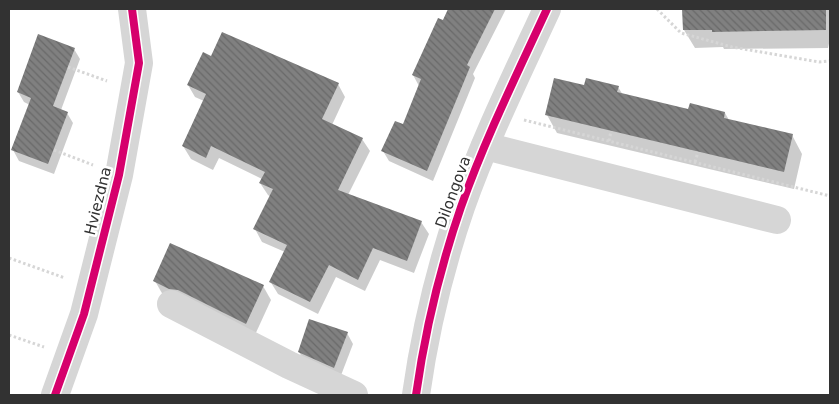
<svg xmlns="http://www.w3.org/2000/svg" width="839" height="404" font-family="'DejaVu Sans',sans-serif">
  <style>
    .shadow { fill: #0003 }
    .building { fill: url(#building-back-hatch) }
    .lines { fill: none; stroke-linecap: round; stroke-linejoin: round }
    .path { stroke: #d6d6d6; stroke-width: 3; stroke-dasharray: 2.5 2.5; stroke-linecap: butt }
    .minor { stroke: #d6d6d6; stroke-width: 28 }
    .cycleway-casing { stroke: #fff; stroke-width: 11 }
    .cycleway { stroke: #d6006c; stroke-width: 8 }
    .labels { text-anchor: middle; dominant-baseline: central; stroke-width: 5; stroke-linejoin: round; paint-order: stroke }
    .street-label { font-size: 15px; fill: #323232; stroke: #fff }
  </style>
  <defs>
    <pattern id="building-back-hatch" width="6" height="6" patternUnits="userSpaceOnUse" patternTransform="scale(1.25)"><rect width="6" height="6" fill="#808080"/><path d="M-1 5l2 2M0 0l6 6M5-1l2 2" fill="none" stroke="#696969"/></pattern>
  </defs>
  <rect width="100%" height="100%" fill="#fff"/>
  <g class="shadow">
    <polygon points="449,9 506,9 473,74 475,78 433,181 389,161 383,151 404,126 419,86 413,75"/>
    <polygon points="684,9 830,9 830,39 828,48 724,49 723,47 695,48 684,30"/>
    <polygon points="74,49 80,59 61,110 67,113 73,123 54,174 19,161 13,150 30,105 24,102 18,92"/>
    <polygon points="211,57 338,84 345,97 332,125 362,139 370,151 348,195 421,222 429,234 414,273 380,260 365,291 336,277 318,314 278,294 270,281 285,252 262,242 255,229 271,197 268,195 260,183 262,179 219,158 213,170 191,159 183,146 204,101 195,97 188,85"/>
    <polygon points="585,86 618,87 623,95 689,111 725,113 729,120 792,135 802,154 794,189 557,133 547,115"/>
    <polygon points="155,281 263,286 271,300 254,337 163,295"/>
    <polygon points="347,333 353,344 340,378 305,362 299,352"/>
  </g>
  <g class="building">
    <polygon points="448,9 495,9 467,65 470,67 427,171 381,151 395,121 403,124 421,79 412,75 438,18 443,20"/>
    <polygon points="682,9 826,9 826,30 712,32 712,30 683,30"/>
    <polygon points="222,32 339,83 322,119 363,138 338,190 422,221 407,261 373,248 358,280 329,265 310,302 269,282 287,245 253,229 273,189 259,183 265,172 211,146 206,158 182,146 206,94 187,85 203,52 211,56"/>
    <polygon points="38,34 75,48 53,106 68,112 48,164 11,150 31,98 17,92"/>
    <polygon points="554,78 584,85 586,78 619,86 617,92 688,109 690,103 725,112 724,118 793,134 784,172 545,115"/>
    <polygon points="170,243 264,285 246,324 178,290 169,289 153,281"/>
    <polygon points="309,319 348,332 334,368 298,352"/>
  </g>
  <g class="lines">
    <g class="path">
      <polyline points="657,9 681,33 732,47 819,62 830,61"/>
      <polyline points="68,67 107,81"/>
      <polyline points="524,120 830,196"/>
      <polyline points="609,141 611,131"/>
      <polyline points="54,150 93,165"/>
      <polyline points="695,162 698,152"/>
      <polyline points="9,258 65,278"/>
      <polyline points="9,335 44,347"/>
    </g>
    <g class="minor">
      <polyline points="485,146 777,220"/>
      <polyline points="171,304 289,365 354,395"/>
      <polyline points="55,395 84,314 119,175 139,63 132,9"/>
      <path d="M416,395C425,331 440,268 461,207C485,139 517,74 547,9"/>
    </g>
    <defs>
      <g id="cycleway">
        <polyline points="55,395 84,314 119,175 139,63 132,9"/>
        <path d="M416,395C425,331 440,268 461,207C485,139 517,74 547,9"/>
      </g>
    </defs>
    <use href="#cycleway" class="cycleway-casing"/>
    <use href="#cycleway" class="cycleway"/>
  </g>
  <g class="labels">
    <g class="street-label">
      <text transform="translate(453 192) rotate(-70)">Dilongova</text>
      <text transform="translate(98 201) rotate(-76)">Hviezdna</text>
    </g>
  </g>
  <rect width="839" height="404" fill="none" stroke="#323232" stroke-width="20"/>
</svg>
